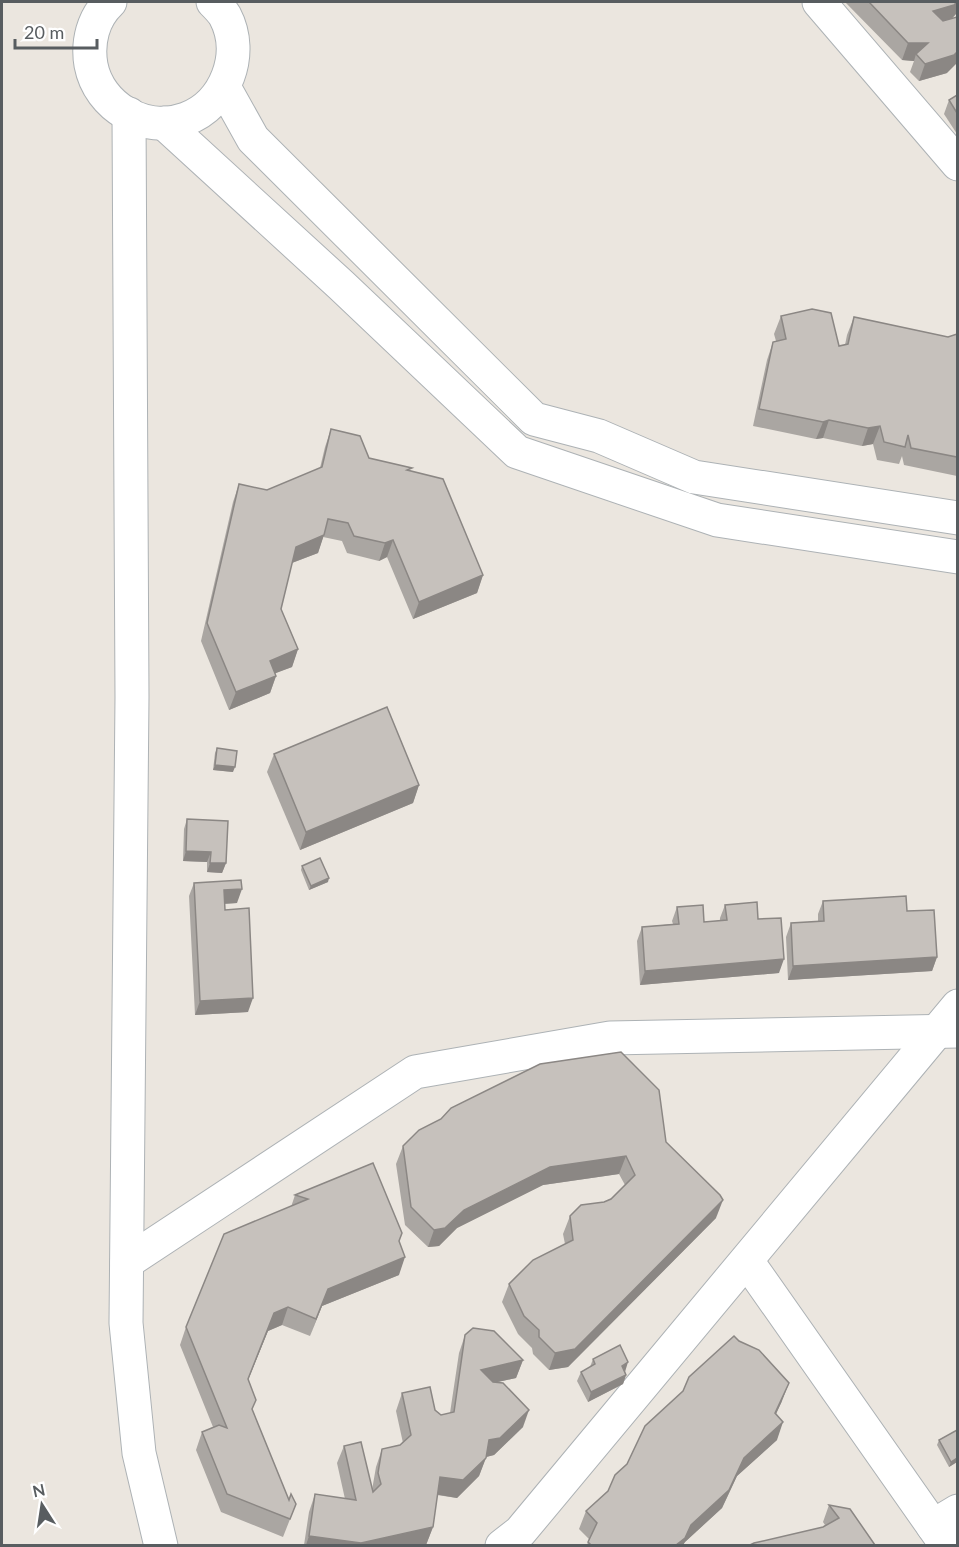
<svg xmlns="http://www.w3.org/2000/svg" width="959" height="1547" font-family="Lato,sans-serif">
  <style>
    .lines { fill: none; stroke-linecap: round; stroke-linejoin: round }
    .minor-casing { stroke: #adb2b5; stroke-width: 35 }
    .minor { stroke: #fff; stroke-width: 33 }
    .wall { fill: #aaa6a2 }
    .shaded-wall { fill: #8b8784 }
    .building { fill: #c6c1bc; stroke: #8b8784; stroke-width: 1.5 }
  </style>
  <rect width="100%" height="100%" fill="#ebe6df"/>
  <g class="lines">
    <defs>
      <g id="minor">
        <path d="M110,2C93,18 87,42 91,65C99,107 145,134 186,119C226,104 245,54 225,16C222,11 217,6 213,2"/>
        <polyline points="819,2 958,164"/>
        <polyline points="224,87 253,139 534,419 599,436 694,477 958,518"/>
        <polyline points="129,114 132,697 126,1323 139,1453 161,1546"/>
        <polyline points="164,123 341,285 517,452 717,520 958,557"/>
        <polyline points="747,1261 947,1546"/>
        <polyline points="127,1262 415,1072 610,1038 958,1031"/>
        <polyline points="933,1526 958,1511"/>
        <polyline points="502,1546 520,1532 958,1006"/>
      </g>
    </defs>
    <use href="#minor" class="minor-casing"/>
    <use href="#minor" class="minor"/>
  </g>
  <g class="wall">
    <polygon points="845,2 957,2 951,19 947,73 919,81 910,72 914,61 902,60"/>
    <polygon points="957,95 957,134 944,114 949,100"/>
    <polygon points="781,316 839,346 845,345 847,335 854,317 948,337 957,334 957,476 904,465 902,456 899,464 877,460 873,444 862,446 823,438 816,439 753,426 767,360 773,342 776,341 774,334"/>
    <polygon points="331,429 369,458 411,471 483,575 477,593 413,619 387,557 379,561 347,553 342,541 323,537 318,553 292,563 281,609 298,649 292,667 275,673 276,676 270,693 229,710 201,641 233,502 239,484 267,490 320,468 325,447"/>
    <polygon points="217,748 233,772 213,770 215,753"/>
    <polygon points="274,754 419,785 413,803 300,850 267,772"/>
    <polygon points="187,819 226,863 222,873 207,872 207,862 183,861 184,829"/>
    <polygon points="302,866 328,882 309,890 301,870"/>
    <polygon points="194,883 237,903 225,904 225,910 248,1012 195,1015 189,896"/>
    <polygon points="823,901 907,911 937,957 932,971 788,980 786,937 791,923 818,922 818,914"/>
    <polygon points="725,905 758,919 779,973 640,985 637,941 642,927 673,924 672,921 677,907 704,922 720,921 720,918"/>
    <polygon points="666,1142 716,1218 568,1367 549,1370 533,1354 532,1348 518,1334 502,1302 509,1284 565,1244 563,1234 570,1216 611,1199 625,1185 619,1174 543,1185 457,1228 439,1246 428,1247 405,1225 396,1164 403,1146"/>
    <polygon points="373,1163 399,1242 399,1275 322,1306 310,1336 282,1325 268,1331 248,1380 252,1409 289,1500 296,1504 283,1537 221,1512 196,1450 202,1432 213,1427 180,1345 186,1327 291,1207 295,1195"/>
    <polygon points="465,1335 523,1360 516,1378 498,1382 523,1427 494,1455 486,1457 479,1476 457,1498 437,1495 433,1527 426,1545 304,1545 309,1512 315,1494 345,1499 337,1463 344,1446 372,1490 376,1467 382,1449 400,1445 403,1443 396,1411 402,1393 435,1410 441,1415 450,1413 459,1353"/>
    <polygon points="593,1359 625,1372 626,1375 623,1384 588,1402 577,1381 581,1372 590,1367"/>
    <polygon points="782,1401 776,1414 777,1440 737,1476 722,1508 685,1542 683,1545 587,1545 589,1539 579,1529 586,1511"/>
    <polygon points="957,1430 957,1462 949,1467 937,1445 939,1440"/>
    <polygon points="829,1505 875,1545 823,1527 825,1525 823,1522"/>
  </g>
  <g class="shaded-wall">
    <polygon points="957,2 957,13 948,23 927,29 933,11"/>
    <polygon points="908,43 928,43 916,54 914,61 902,60"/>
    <polygon points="957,52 957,63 947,73 919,81 925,64"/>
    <polygon points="829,420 823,438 816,439 823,422"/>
    <polygon points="880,426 873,444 862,446 868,428"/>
    <polygon points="324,535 318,553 289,564 296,547"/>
    <polygon points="393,540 387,557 379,561 385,543"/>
    <polygon points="483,575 477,593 413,619 419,602"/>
    <polygon points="298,649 292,667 263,678 270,661"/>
    <polygon points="276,676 270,693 229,710 236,692"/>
    <polygon points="215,765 235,767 233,772 213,770"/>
    <polygon points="419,785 413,803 300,850 306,832"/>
    <polygon points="186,851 211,852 207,862 183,861"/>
    <polygon points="210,863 226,863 222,873 207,872"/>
    <polygon points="329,878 328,882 309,890 311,886"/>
    <polygon points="242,889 237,903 219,904 224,890"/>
    <polygon points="937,957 932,971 788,980 793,966"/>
    <polygon points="784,959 779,973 640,985 645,971"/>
    <polygon points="253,998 248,1012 195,1015 200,1001"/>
    <polygon points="626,1156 619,1174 543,1185 457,1228 439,1246 428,1247 434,1230 464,1210 550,1167"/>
    <polygon points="723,1200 716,1218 568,1367 549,1370 555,1353"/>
    <polygon points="405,1257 399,1275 322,1306 310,1336 328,1289"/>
    <polygon points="288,1307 282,1325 268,1331 241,1397 274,1313"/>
    <polygon points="523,1360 516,1378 475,1387 481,1370"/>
    <polygon points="628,1362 625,1372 622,1366"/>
    <polygon points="626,1375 623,1384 588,1402 591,1392"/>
    <polygon points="789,1383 782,1401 768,1431 775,1413"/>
    <polygon points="529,1410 523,1427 494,1455 482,1458 489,1440"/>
    <polygon points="783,1422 777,1440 737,1476 722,1508 685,1542 683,1545 676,1545 691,1525 744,1458"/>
    <polygon points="486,1458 479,1476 457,1498 434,1494 440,1477"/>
    <polygon points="957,1458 957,1462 949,1467 951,1462"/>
    <polygon points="433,1527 426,1545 306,1545 309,1536"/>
  </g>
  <g class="building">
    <polygon points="869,2 957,2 954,5 933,11 943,21 957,17 957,52 954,55 925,64 916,54 928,43 908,43"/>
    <polygon points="957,95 957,113 949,100"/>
    <polygon points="812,309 831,313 839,346 848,344 854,317 948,337 957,334 957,457 911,448 908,435 905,447 884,442 880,426 868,428 829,420 823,422 759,409 773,342 786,339 781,316"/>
    <polygon points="331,429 360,436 369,458 412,468 407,470 443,479 483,575 419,602 393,540 385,543 354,536 348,523 328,519 324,535 296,547 281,609 298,649 270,661 276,676 236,692 207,623 239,484 267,490 322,467"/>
    <polygon points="387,707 419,785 306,832 274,754"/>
    <polygon points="217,748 237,751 235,767 215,765"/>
    <polygon points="187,819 228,821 226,863 210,863 211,852 186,851"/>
    <polygon points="320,858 329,878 311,886 302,866"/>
    <polygon points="241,880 242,889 224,890 225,910 249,908 253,998 200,1001 194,883"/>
    <polygon points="906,896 907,911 934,910 937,957 793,966 791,923 824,921 823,901"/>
    <polygon points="757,902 758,919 781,918 784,959 645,971 642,927 679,924 677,907 703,905 704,922 727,920 725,905"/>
    <polygon points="621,1052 659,1090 666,1142 720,1195 723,1200 575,1349 555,1353 539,1337 539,1330 524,1316 509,1284 533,1260 573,1240 570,1216 581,1205 604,1202 611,1199 635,1175 626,1156 550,1167 464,1210 445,1228 434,1230 411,1207 403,1146 419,1130 441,1119 451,1108 540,1064"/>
    <polygon points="373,1163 402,1233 399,1241 405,1257 328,1289 316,1319 288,1307 274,1313 248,1379 256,1400 252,1409 289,1500 291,1494 296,1504 290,1519 227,1494 202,1432 219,1425 227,1428 186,1327 224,1234 308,1199 295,1195"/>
    <polygon points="473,1328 494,1331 523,1360 481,1370 493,1382 503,1383 529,1410 500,1438 489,1440 486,1458 463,1480 440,1477 433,1527 361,1543 309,1536 315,1494 356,1500 344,1446 361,1442 373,1492 381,1484 378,1473 382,1449 400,1445 411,1435 402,1393 430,1387 435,1410 441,1415 454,1412 465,1335"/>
    <polygon points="734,1336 739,1341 759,1350 789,1383 775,1413 783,1422 744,1458 729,1490 691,1525 685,1538 676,1545 591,1545 588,1542 597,1523 586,1511 608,1491 615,1475 627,1464 645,1426 683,1391 689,1377"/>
    <polygon points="620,1345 628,1362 622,1366 626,1375 591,1392 581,1372 595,1364 593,1359"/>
    <polygon points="957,1430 957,1458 951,1462 939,1440"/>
    <polygon points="829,1505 850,1509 875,1545 750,1545 754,1543 823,1527 839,1518"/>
  </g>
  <rect width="959" height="1547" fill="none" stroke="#585d60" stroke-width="6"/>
  <g transform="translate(42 1505) rotate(348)" stroke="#ffffff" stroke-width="4.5" paint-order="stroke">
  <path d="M0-4.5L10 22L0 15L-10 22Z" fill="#585d60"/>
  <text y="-9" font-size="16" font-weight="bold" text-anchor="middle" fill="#585d60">N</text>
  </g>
  <path d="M15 39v9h82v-9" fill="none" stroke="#585d60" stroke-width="3"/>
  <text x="24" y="39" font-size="18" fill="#585d60" stroke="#ffffff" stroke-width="4.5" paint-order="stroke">20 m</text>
</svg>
